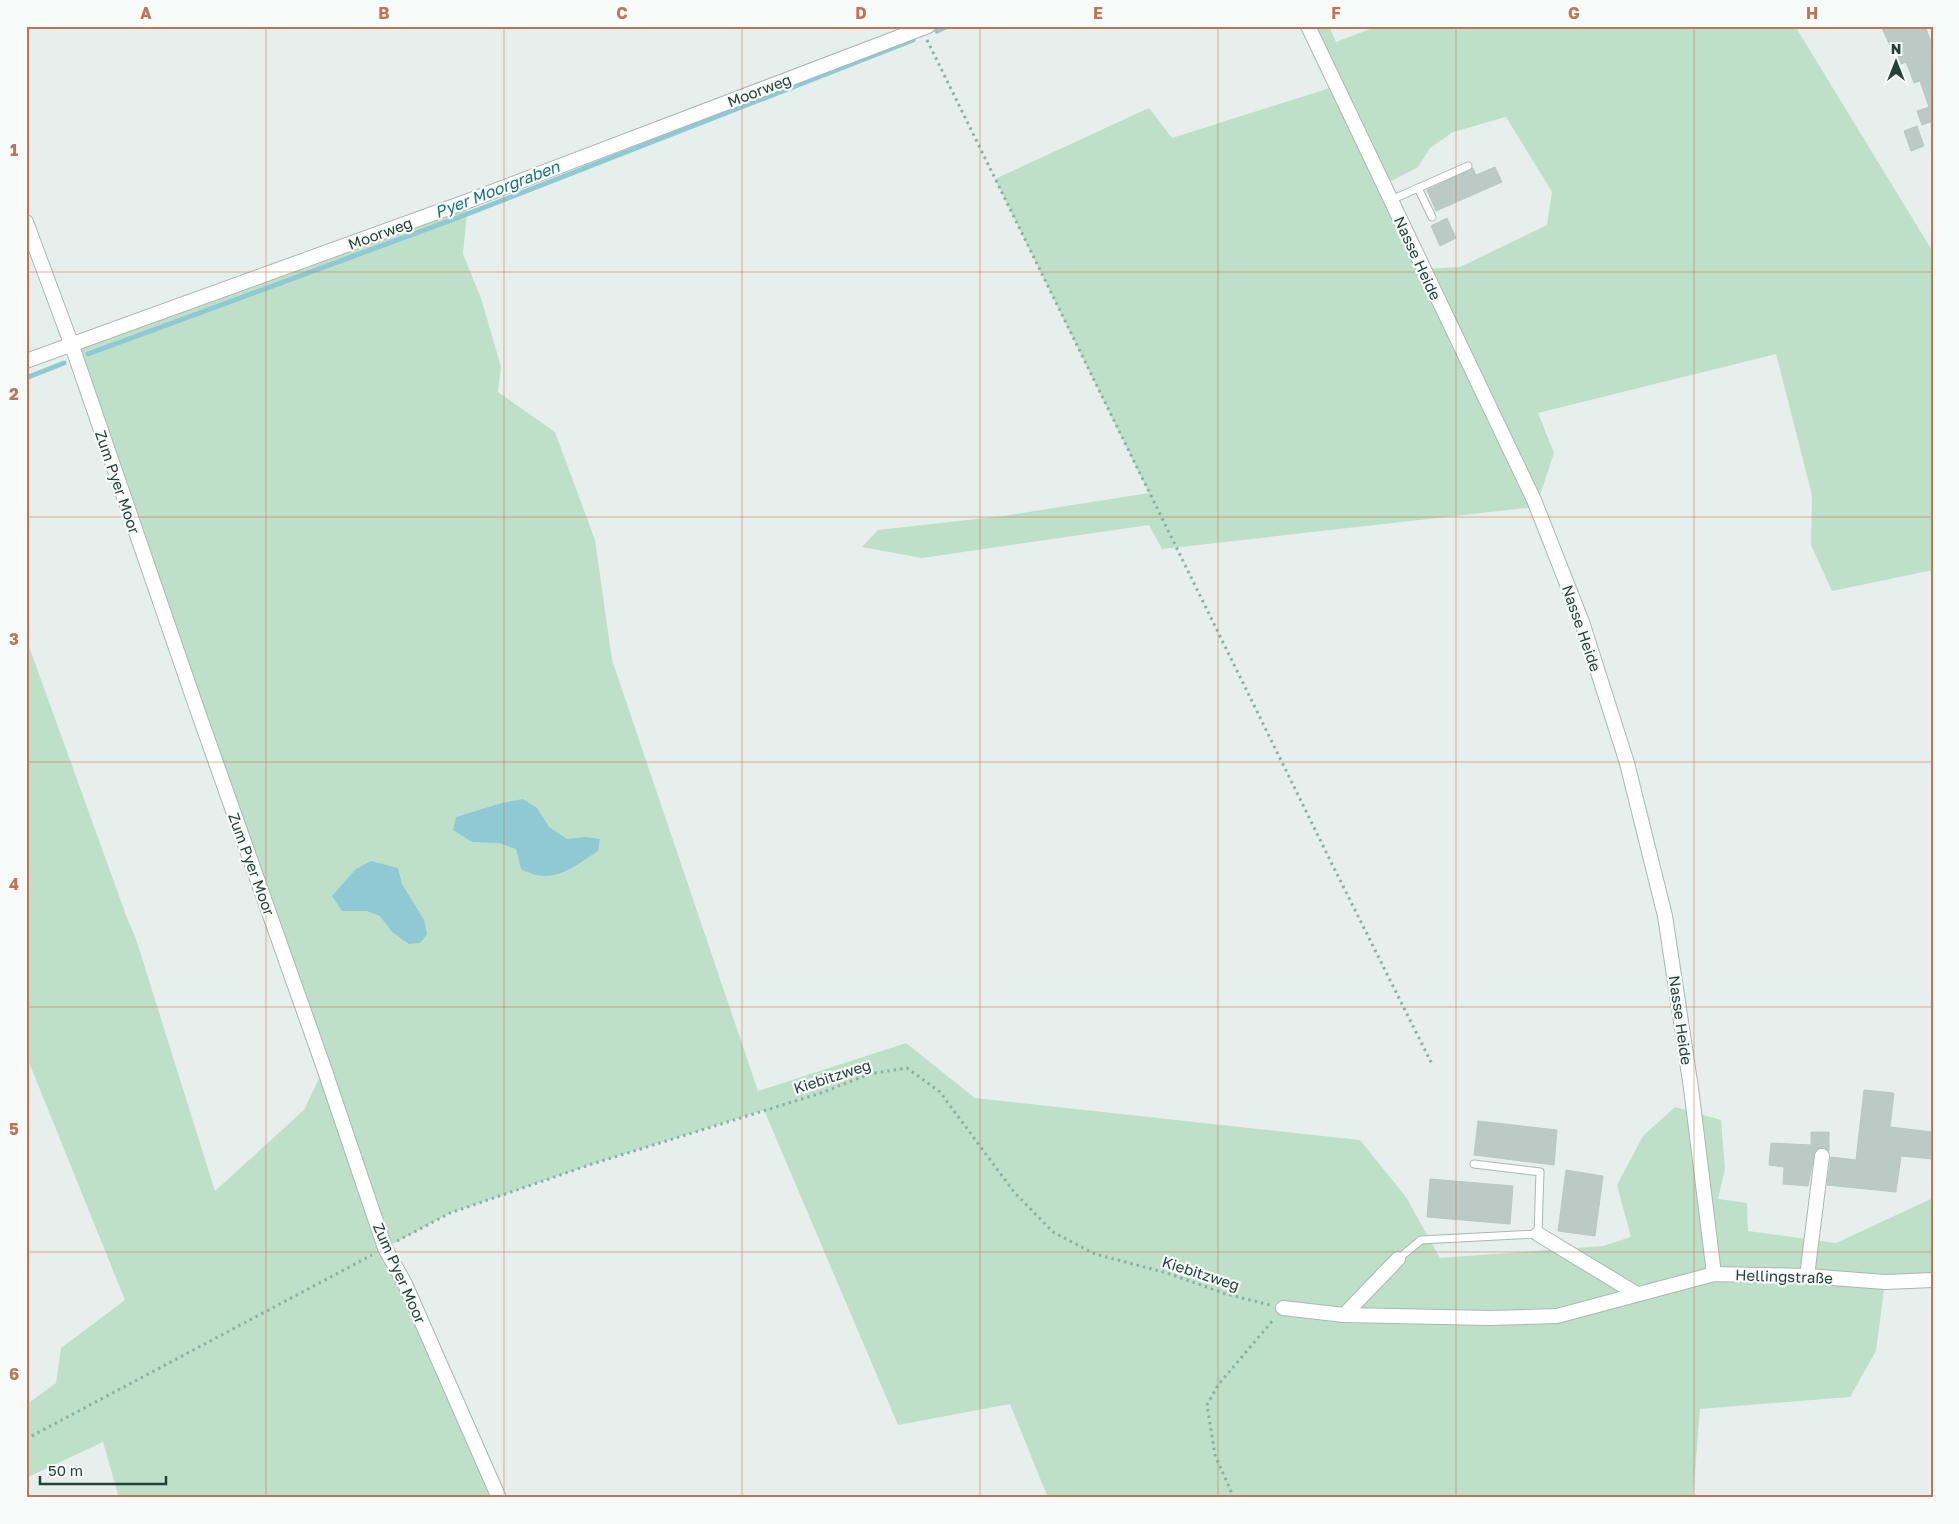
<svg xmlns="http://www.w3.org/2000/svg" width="1959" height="1524" font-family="'Golos Text',sans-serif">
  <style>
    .green { fill: #bfe0c8; fill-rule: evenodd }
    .water { fill: #8ec9d4 }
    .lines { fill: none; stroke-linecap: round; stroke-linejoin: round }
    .stream { stroke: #8ec9d4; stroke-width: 5 }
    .building { fill: #bbcac4; stroke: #b8c9c2 }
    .lane-casing { stroke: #a8b8b2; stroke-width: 9 }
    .street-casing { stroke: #a8b8b2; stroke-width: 16 }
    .path { stroke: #86b3a5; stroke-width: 3; stroke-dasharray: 2.5 4; stroke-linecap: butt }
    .lane { stroke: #fff; stroke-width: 7 }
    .street { stroke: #fff; stroke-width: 14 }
    .grid { fill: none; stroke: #c07456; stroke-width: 1; stroke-opacity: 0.55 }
    .labels { text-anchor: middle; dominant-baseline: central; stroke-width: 4.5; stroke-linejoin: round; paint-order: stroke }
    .street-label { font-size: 15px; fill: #24423a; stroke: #f7fbf9 }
    .water-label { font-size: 16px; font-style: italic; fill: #1c6f80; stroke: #f7fbf9 }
    .neatline { fill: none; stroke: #c07456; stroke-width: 2 }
    .grid-label { font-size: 16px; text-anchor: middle; font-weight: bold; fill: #c07456 }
  </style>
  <rect width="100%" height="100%" fill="#e6efeb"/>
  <g class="green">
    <path d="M1308,26H1329L1336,42L1378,26H1795L1933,252V570L1832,591L1811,545L1812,495L1776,354L1538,413L1554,453L1536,507L1162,549L1149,525L922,558L862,547L878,530L1003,516L1149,493L995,179L1149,108L1172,138L1336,86ZM1506,117L1552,192L1547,225L1460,267L1424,269L1384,185L1418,167L1430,148L1453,132Z"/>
    <polygon points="468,201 463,254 481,298 501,367 498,392 555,432 595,540 612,660 758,1091 906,1043 975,1098 1360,1140 1406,1197 1440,1258 1603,1246 1631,1237 1617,1185 1643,1136 1675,1107 1721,1120 1725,1169 1718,1199 1747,1203 1748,1231 1836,1243 1933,1198 1933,1280 1885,1282 1876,1351 1850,1397 1700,1409 1693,1498 1048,1498 1010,1404 898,1425 764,1110 592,1164 450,1213 385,1248 499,1498 119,1498 103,1442 26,1478 26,1405 56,1383 61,1348 125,1300 26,1055 26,638 127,918 136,939 215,1191 304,1110 324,1068 71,343"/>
  </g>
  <g class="water">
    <path d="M523,799L537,808L549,827L567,839L586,837L600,839L598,851C572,868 552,886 521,869L516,849L499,843L472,842L453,830L456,817L502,803Z"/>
    <polygon points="371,861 398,868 402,884 424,920 427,934 420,943 409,944 392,932 380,916 367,911 342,911 332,896 356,869"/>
  </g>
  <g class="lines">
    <g class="stream">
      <polyline points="937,31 948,26"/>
      <polyline points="88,354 457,218 913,40"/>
      <polyline points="26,378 64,363"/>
    </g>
  </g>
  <g class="building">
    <polygon points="1881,26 1925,26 1933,47 1933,121 1922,125 1917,111 1929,107 1920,81 1914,83 1906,62 1899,65"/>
    <polygon points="1917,126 1924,146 1911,151 1904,131"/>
    <polygon points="1495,167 1502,182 1436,211 1427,190 1473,168 1476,175"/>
    <polygon points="1447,218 1456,238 1440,246 1431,226"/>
    <polygon points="1864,1090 1894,1093 1890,1127 1933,1132 1933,1159 1901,1156 1896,1192 1827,1185 1831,1157 1856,1160"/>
    <polygon points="1478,1121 1557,1130 1554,1165 1474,1155"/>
    <polygon points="1811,1132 1829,1132 1829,1151 1823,1147 1815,1151 1808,1186 1783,1184 1784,1167 1769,1165 1771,1143 1811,1145"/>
    <polygon points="1566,1170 1603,1176 1595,1236 1558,1231"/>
    <polygon points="1430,1179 1513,1186 1510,1224 1427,1217"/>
  </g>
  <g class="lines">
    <defs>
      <g id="lane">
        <polyline points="1418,188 1432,217"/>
        <polyline points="1391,200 1468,166"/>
        <polyline points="1398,1259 1421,1240 1538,1234 1540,1172 1474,1164"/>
      </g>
      <g id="street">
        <polyline points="1308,26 1534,500 1582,622 1627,763 1665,916 1691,1088 1714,1274"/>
        <polyline points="26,222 71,343 197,709 324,1068 385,1248 405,1284 499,1498"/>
        <polyline points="26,361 468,201 928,26"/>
        <polyline points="1538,1234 1637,1294"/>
        <polyline points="1807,1276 1822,1156"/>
        <polyline points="1283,1308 1344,1315 1489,1318 1557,1316 1714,1274 1807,1276 1885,1282 1933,1280"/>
        <polyline points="1344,1315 1398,1259"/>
      </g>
    </defs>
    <use href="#lane" class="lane-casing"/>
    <use href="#street" class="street-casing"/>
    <g class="path">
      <polyline points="927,40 1330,860 1433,1066"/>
      <polyline points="397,1241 450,1213 592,1164 821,1093 869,1074 907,1068 940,1092 1014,1192 1053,1232 1095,1254 1167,1273 1226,1294 1270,1305"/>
      <polyline points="26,1439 372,1255"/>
      <polyline points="1234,1498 1215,1455 1207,1405 1218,1385 1274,1319"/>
    </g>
    <use href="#lane" class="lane"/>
    <use href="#street" class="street"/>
  </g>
  <path class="grid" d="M266,26V1498M504,26V1498M742,26V1498M980,26V1498M1218,26V1498M1456,26V1498M1694,26V1498M26,272H1933M26,517H1933M26,762H1933M26,1007H1933M26,1252H1933"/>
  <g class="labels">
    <g class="street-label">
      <text transform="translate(759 90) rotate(-21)">Moorweg</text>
      <text transform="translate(380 233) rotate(-20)">Moorweg</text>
      <text transform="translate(1418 258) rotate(65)">Nasse Heide</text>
      <text transform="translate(118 482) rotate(71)">Zum Pyer Moor</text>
      <text transform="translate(1582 628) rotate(71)">Nasse Heide</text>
      <text transform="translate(252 864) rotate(70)">Zum Pyer Moor</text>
      <text transform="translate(1681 1020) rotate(82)">Nasse Heide</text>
      <text transform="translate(832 1076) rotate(-18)">Kiebitzweg</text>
      <text transform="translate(400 1273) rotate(66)">Zum Pyer Moor</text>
      <text transform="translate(1201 1273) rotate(18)">Kiebitzweg</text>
      <text transform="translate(1784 1276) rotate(2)">Hellingstraße</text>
    </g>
    <g class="water-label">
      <text transform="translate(497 189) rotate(-21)">Pyer Moorgraben</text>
    </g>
  </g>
  <rect width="1959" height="1524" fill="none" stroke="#f7fbf9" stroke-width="55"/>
  <g transform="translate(1896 62)" stroke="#f7fbf9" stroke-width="4" paint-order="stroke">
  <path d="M0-4L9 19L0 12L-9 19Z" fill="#24423a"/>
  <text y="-8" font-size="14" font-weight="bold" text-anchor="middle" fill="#24423a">N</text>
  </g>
  <path d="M40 1476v8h126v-8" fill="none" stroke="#24423a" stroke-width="2.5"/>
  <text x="48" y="1476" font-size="15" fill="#24423a" stroke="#f7fbf9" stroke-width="4" paint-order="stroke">50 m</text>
  <rect x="28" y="28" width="1904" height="1468" class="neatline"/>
  <g class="grid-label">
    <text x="146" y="19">A</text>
    <text x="384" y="19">B</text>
    <text x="622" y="19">C</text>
    <text x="861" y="19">D</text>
    <text x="1098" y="19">E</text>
    <text x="1336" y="19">F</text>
    <text x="1574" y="19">G</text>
    <text x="1812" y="19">H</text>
    <text x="14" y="156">1</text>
    <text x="14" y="400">2</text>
    <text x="14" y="645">3</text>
    <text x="14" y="890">4</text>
    <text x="14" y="1135">5</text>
    <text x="14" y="1380">6</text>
  </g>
</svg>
